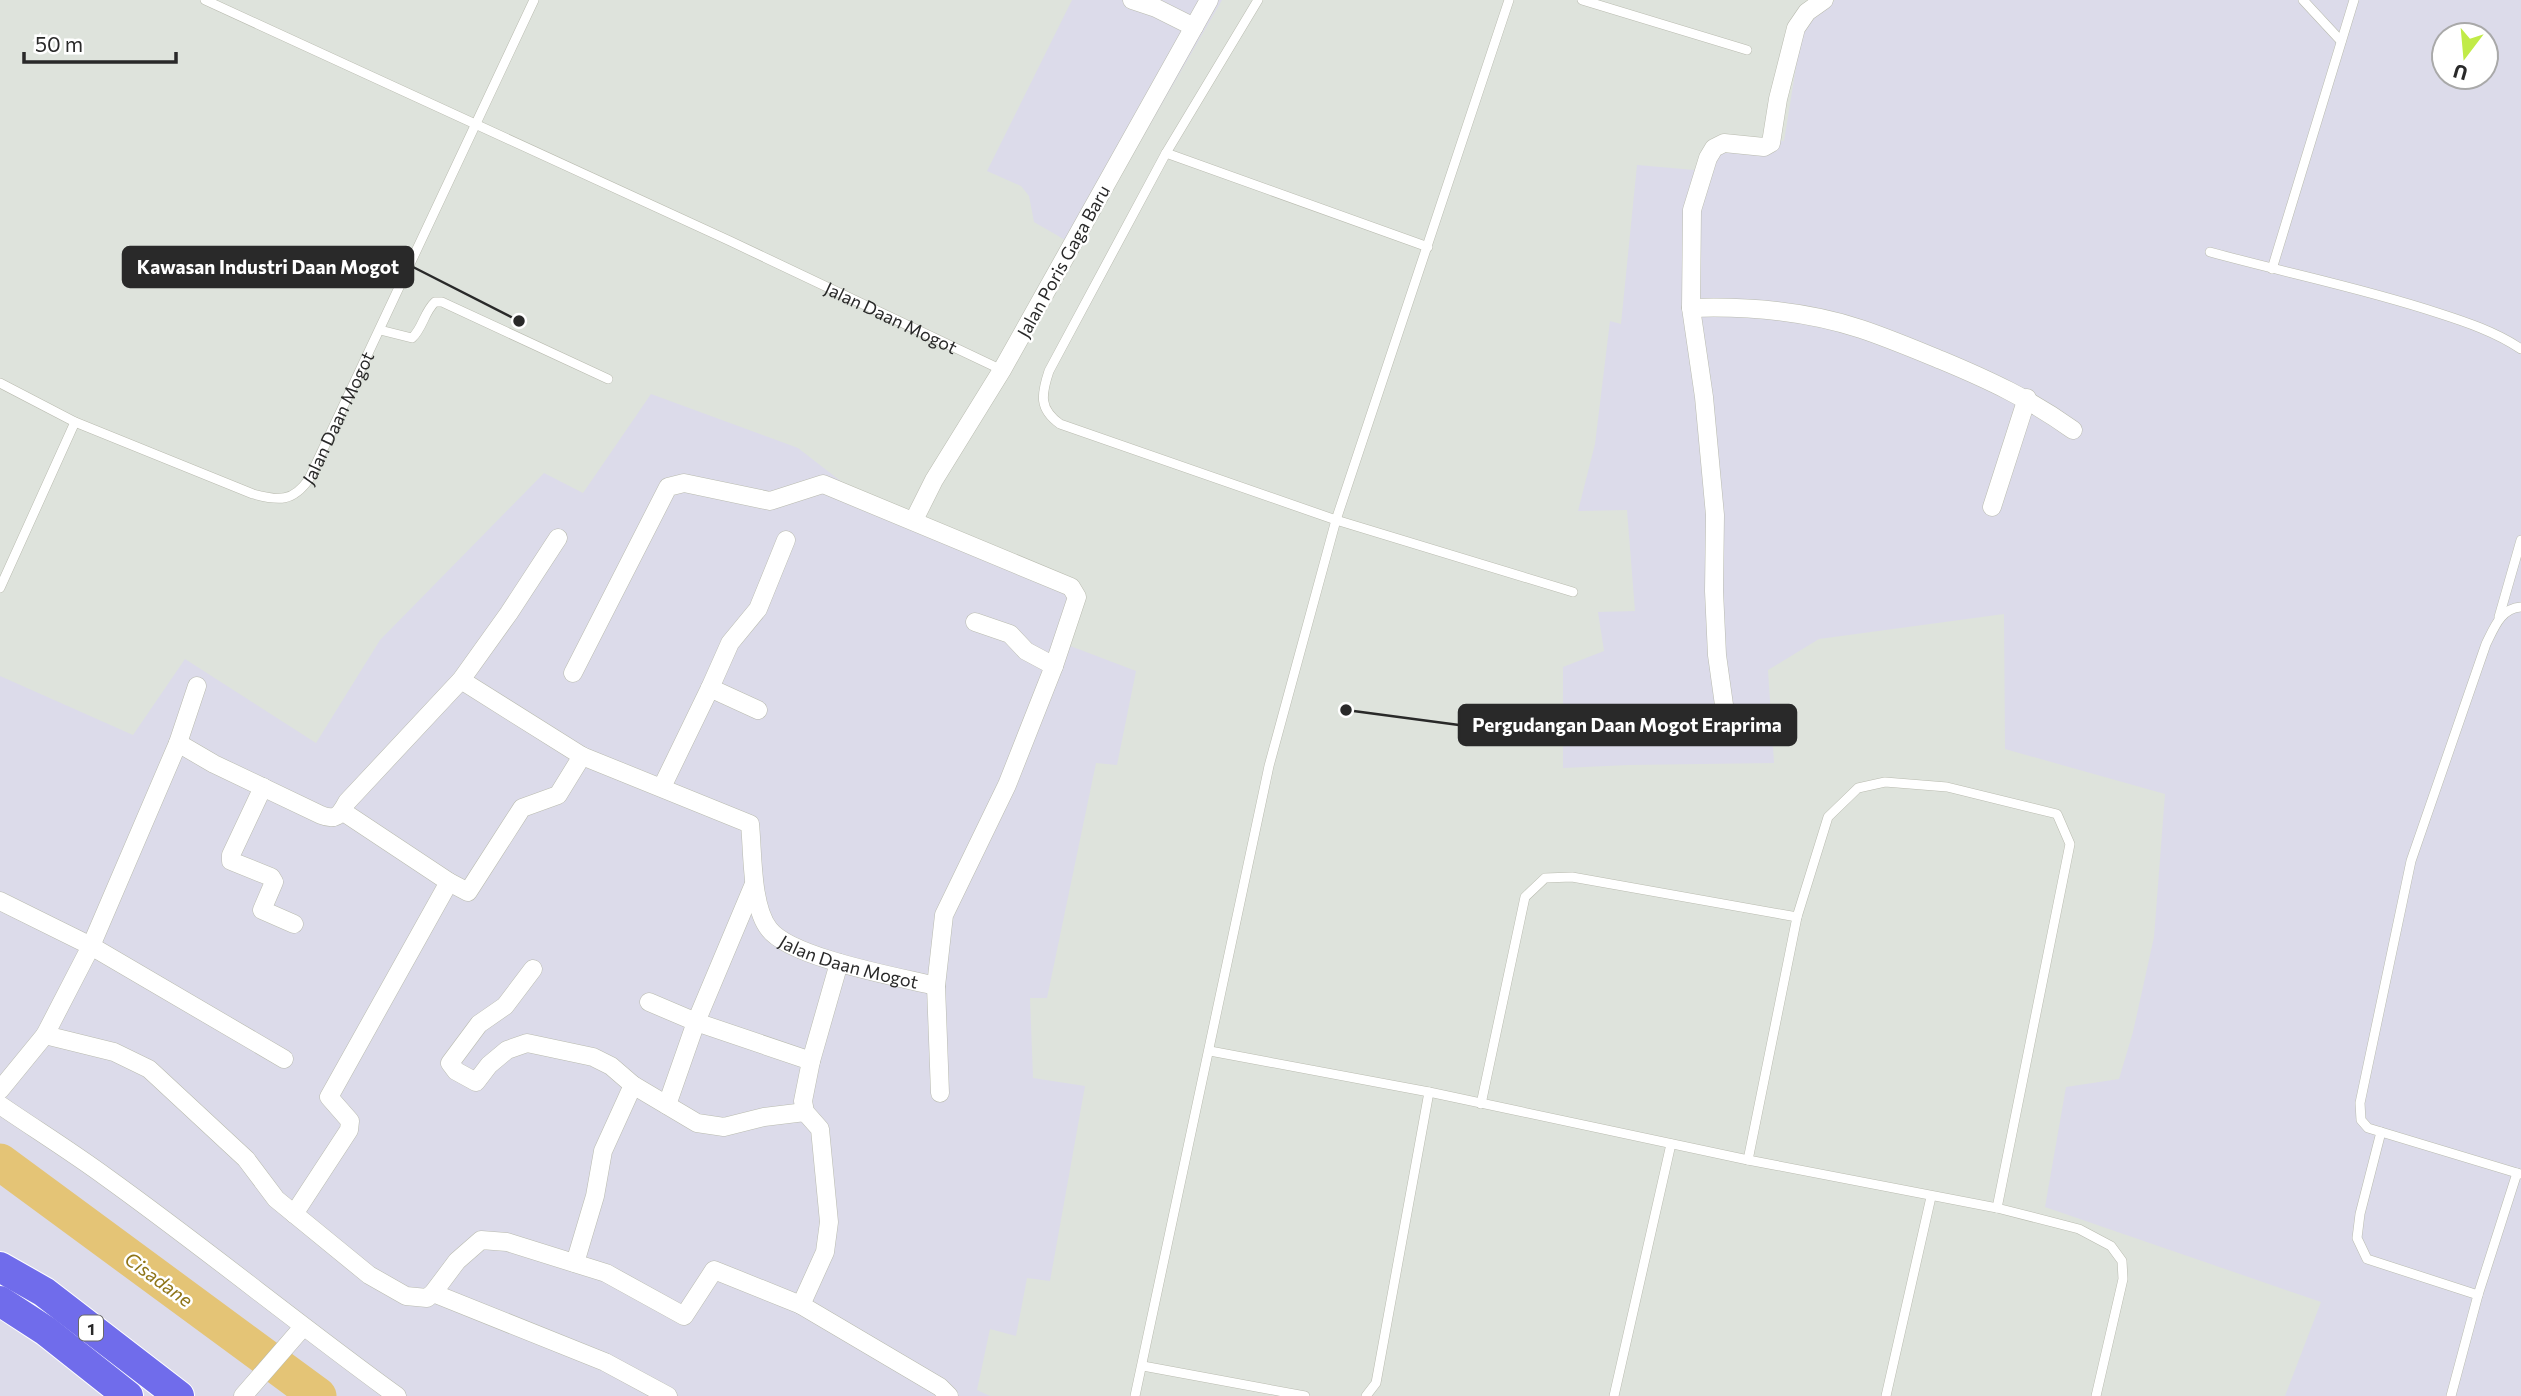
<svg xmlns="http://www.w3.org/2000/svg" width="2521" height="1396" font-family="Commissioner,sans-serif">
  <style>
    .industrial { fill: #dee3dc }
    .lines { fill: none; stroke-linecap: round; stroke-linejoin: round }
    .river { stroke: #e4c476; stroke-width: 37 }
    .service-casing { stroke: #b9bbaf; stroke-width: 10 }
    .minor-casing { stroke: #b9bbaf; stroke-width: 19 }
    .trunk-casing { stroke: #fff; stroke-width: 32 }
    .service { stroke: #fff; stroke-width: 9 }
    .minor { stroke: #fff; stroke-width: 18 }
    .trunk { stroke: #706ceb; stroke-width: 30 }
    .labels { text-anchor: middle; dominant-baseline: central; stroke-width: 5; stroke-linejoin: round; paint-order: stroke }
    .shield { fill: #fff; stroke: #696969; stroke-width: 2 }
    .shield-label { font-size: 16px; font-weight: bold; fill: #292929 }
    .street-label { font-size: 18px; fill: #292929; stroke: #fff }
    .water-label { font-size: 19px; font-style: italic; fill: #8e7418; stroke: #fff }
    .leader { fill: none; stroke: #292929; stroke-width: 2.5 }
    .callout-dot { fill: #292929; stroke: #fff; stroke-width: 2.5 }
    .callout { fill: #292929; stroke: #292929; stroke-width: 2.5 }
    .callout-label { font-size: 19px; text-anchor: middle; font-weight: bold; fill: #fff }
  </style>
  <rect width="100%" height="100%" fill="#dcdbea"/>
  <polygon class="industrial" points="0,0 1072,0 987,171 1021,186 1029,196 1034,222 1079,248 1222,0 1835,0 1803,24 1784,141 1725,137 1706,171 1637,165 1621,324 1610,321 1595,444 1578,511 1627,510 1635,611 1598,612 1604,651 1563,667 1563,768 1628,765 1774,763 1768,670 1819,639 2004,614 2005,749 2165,794 2154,937 2133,1032 2119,1079 2066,1087 2045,1207 2321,1302 2285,1396 990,1396 977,1390 990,1329 1016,1336 1027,1278 1050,1281 1085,1086 1033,1078 1030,998 1047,998 1096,763 1117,765 1136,671 1065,644 1086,596 856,493 798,448 651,394 583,493 544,473 380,640 316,743 185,659 133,735 0,676"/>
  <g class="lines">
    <polyline class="river" points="0,1162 318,1396"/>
    <defs>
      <g id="service">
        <path id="s1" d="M205,0L730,241L1002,370"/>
        <path d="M1258,0L1166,153L1049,371C1041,395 1039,409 1060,424L1336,520L1573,592"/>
        <polyline points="1582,0 1747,50"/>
        <polyline points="2303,0 2341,41"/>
        <polyline points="1166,153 1428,247"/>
        <path d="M2210,252C2286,273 2363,288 2438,313C2466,322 2496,332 2521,349"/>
        <polyline points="2272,269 2354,0"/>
        <path d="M380,330L412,338C423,328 424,312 435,302H442L608,379"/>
        <path id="s2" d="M0,383L75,422L253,494C279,501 293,502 309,479L534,0"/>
        <polyline points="0,588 75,422"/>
        <polyline points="2499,617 2521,540"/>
        <polyline points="1210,1051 1429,1092 1748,1160 1997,1208 2079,1229 2111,1246 2122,1261 2123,1279 2096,1396"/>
        <polyline points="1481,1104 1525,897 1545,878 1572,877 1797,917"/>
        <polyline points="2381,1132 2360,1214 2357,1238 2367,1259 2478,1295"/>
        <polyline points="1748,1160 1797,917 1828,817 1858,788 1885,782 1947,787 2057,814 2070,844 1997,1208"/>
        <path d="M2517,1173L2368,1128L2361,1120L2360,1103L2411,861L2486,644C2494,628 2501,608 2521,607"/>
        <polyline points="1143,1366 1305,1396"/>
        <polyline points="1135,1396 1269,766 1336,520 1509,0"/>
        <polyline points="1366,1396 1376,1383 1429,1092"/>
        <polyline points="1614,1396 1671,1144"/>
        <polyline points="1886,1396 1931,1197"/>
        <polyline points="2451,1396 2478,1295 2517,1173 2520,1174"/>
      </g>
      <g id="minor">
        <polyline points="1132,0 1156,8 1194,27"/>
        <path d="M1824,0L1807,12L1796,28L1778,99L1771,143L1764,147L1724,143L1714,148L1708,158L1692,210L1691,308C1748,306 1806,311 1861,329C1888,338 1914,349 1941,360C1989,380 2030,399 2073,430"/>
        <polyline points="1691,308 1704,397 1715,515 1714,591 1717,655 1725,712"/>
        <polyline points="1992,507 2027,398"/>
        <polyline points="914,520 934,480 1002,370 1209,0"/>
        <polyline points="975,622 1010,634 1026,651 1054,666"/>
        <polyline points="573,673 668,487 684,483 770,501 823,484 1071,587 1077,597 1054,666 1007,785 944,915 936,986 940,1093"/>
        <path id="s3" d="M461,680L582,756L750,824C753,853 751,906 769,929C791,958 899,977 936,986"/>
        <polyline points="710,688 730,643 758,609 786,540"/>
        <path d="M178,743L214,764L321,815C336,821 340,815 347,802L461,680L509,613L558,538"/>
        <polyline points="263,787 231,855 231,861 271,877 274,882 262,910 294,924"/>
        <polyline points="662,787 710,688 758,710"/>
        <polyline points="342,811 449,882 468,892 522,808 558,795 582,756"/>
        <polyline points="0,901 91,946 284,1059"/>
        <polyline points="839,963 811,1061 803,1101 805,1112 820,1129 829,1222 825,1252 801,1305 940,1387 949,1396"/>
        <polyline points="533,969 505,1006 479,1024 450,1063 456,1071 476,1082 489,1065 507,1050 527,1043 593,1057 611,1066 633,1085 697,1123 724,1127 764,1117 805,1112"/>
        <polyline points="649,1002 696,1022 811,1061"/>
        <polyline points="45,1035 114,1052 149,1069 246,1159 276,1199 369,1275 406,1296 427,1298 433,1293 457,1261 481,1240 507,1242 606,1273 684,1316 714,1270 801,1305"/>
        <polyline points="0,1090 45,1035 91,946 178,743 197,686"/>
        <path d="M0,1105C35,1129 72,1152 106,1177C205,1248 299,1325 397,1396"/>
        <polyline points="667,1105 696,1022 754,884"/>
        <polyline points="294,1214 349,1130 350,1121 329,1097 449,882"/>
        <polyline points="575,1263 595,1196 603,1151 633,1085"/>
        <polyline points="433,1293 605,1362 668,1396"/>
        <polyline points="243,1396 303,1327"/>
      </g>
      <g id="trunk">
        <polyline points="0,1267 44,1292 179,1396"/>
        <polyline points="0,1301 46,1331 128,1396"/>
      </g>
    </defs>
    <use href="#service" class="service-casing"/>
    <use href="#minor" class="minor-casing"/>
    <use href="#trunk" class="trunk-casing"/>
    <use href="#service" class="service"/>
    <use href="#minor" class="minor"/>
    <use href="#trunk" class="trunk"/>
  </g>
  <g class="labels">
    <rect class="shield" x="79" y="1315.5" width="24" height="25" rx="5"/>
    <g class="shield-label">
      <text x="91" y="1328">1</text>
    </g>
    <g class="street-label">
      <text transform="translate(1063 261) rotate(-61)">Jalan Poris Gaga Baru</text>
      <text stroke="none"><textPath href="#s1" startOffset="756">Jalan Daan Mogot</textPath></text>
      <text stroke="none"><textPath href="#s2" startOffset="408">Jalan Daan Mogot</textPath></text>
      <text stroke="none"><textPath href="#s3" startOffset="520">Jalan Daan Mogot</textPath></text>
    </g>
    <g class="water-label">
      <text transform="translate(159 1279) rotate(36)">Cisadane</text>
    </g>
  </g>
  <path class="leader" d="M519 321L413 267M1346 710L1459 725"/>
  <g class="callout-dot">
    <circle cx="519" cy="321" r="7"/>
    <circle cx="1346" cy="710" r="7"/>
  </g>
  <g class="callout">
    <rect x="123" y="247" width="290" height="40" rx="7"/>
    <rect x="1459" y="705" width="337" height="40" rx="7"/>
  </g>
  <g class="callout-label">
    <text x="268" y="274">Kawasan Industri Daan Mogot</text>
    <text x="1627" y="732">Pergudangan Daan Mogot Eraprima</text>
  </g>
  <g transform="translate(2465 56) rotate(196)"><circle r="33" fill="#ffffff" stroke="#a9a9a9" stroke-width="2"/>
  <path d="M0-5L12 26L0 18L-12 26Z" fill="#c1eb48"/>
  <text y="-10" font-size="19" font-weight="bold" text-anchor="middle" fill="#292929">U</text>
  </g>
  <path d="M24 52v10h152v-10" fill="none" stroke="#292929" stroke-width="3.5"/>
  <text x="35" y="52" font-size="21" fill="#292929" stroke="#ffffff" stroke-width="5" paint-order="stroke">50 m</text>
</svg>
